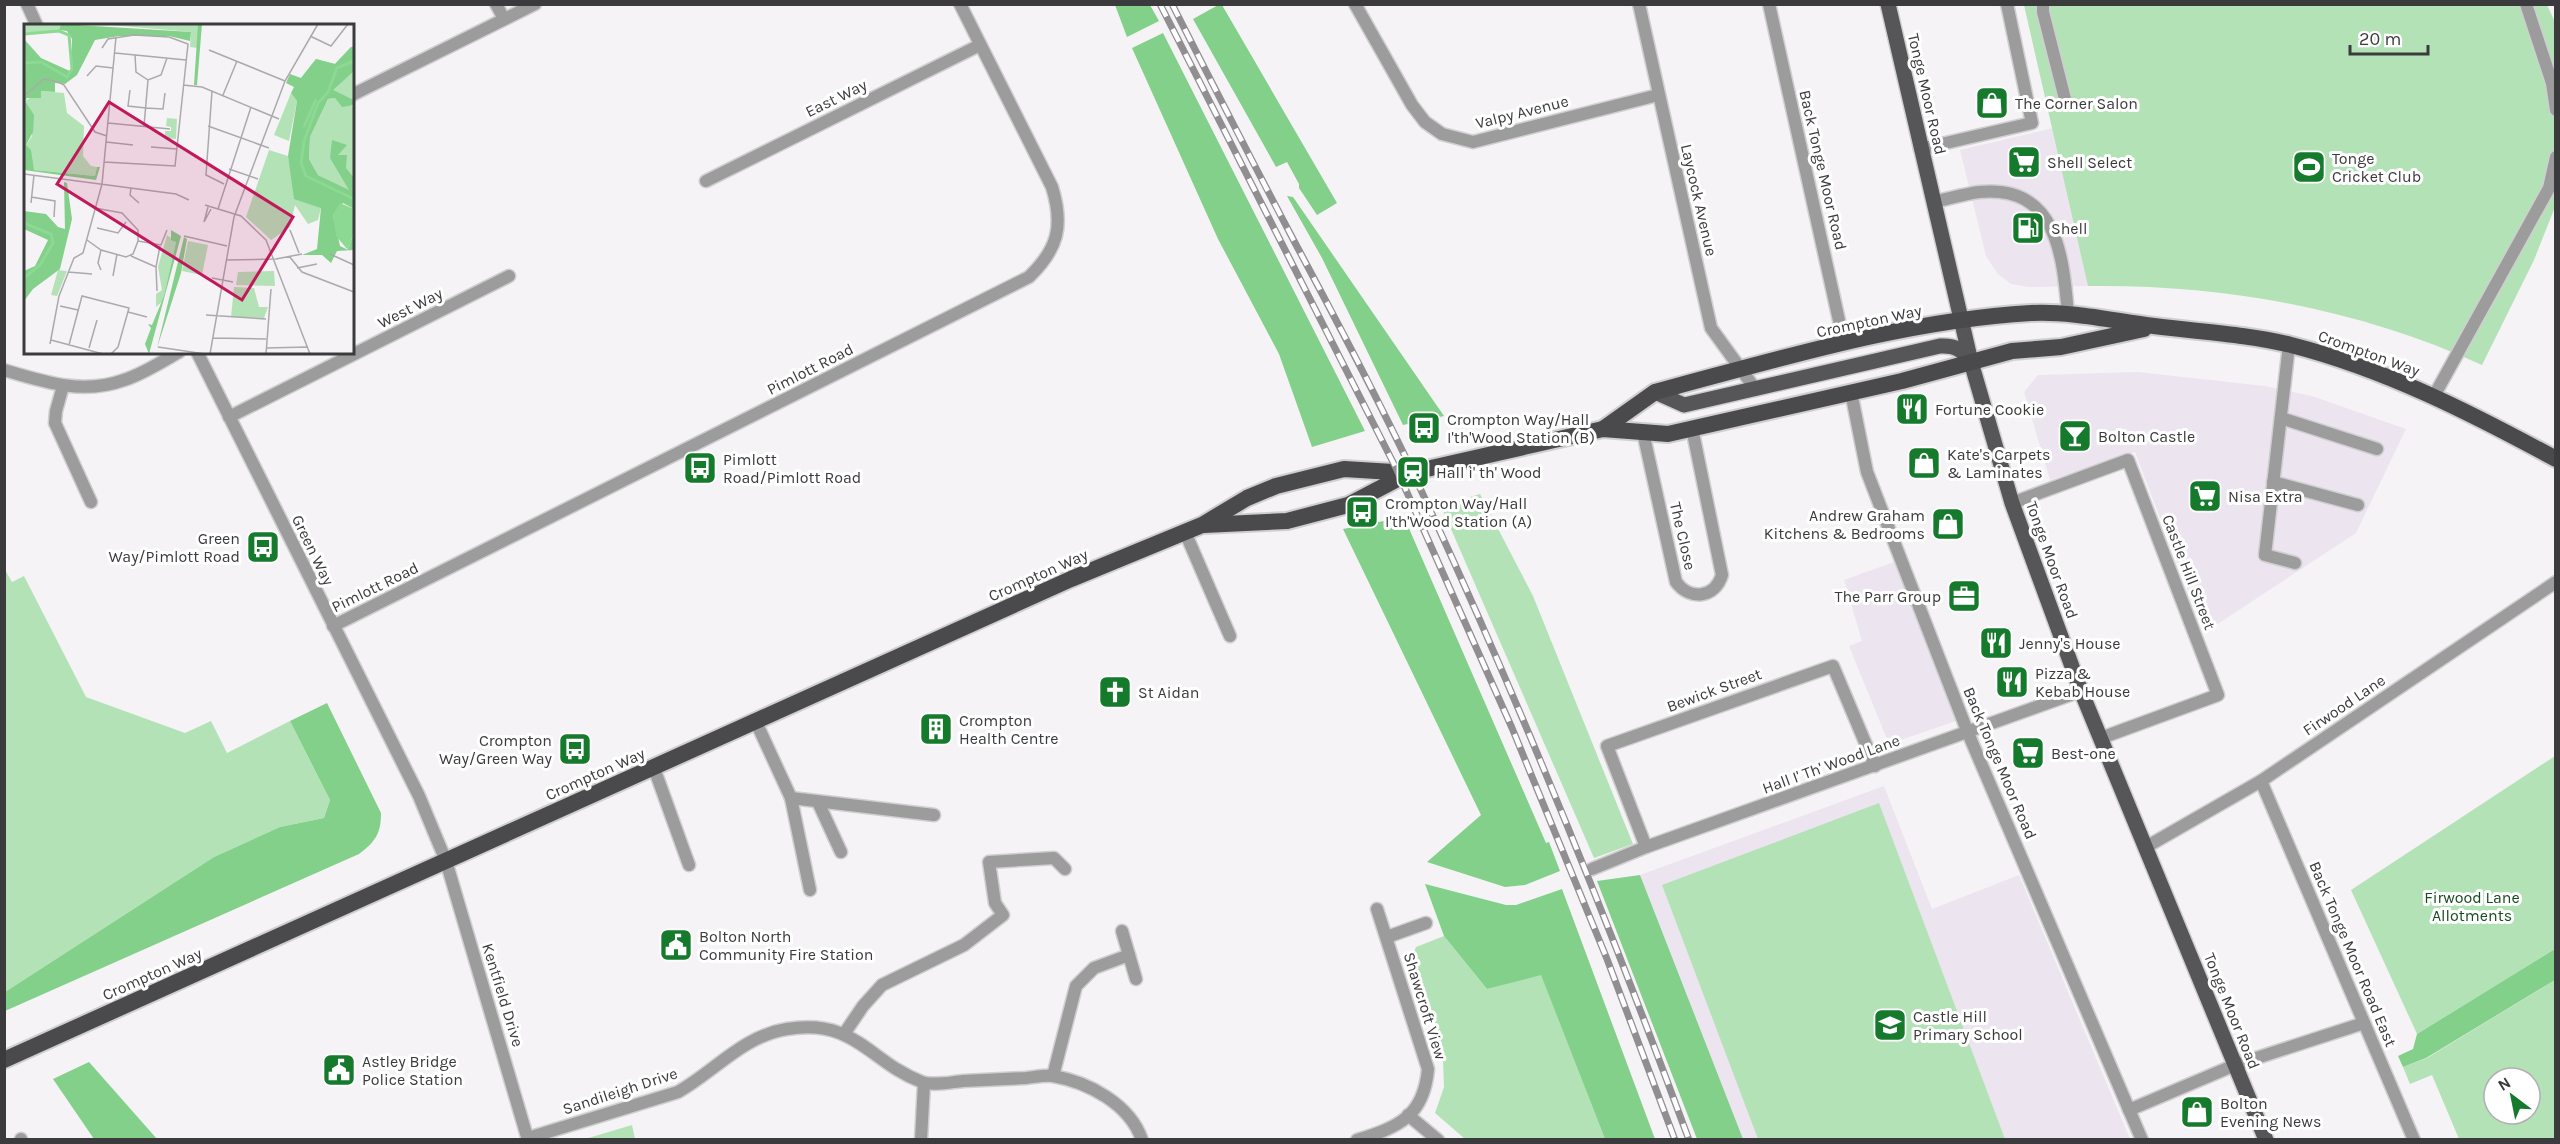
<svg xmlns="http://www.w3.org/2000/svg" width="2560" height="1144" font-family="Karla,sans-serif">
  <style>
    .built { fill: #ece5ef }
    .green { fill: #b4e2b7; fill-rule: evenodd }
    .forest { fill: #82d089 }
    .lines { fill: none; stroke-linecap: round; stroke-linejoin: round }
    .service-casing { stroke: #d0ced1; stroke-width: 15 }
    .minor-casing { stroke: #d0ced1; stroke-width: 15 }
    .primary-casing { stroke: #d0ced1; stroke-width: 18 }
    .trunk-casing { stroke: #d0ced1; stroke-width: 20 }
    .service { stroke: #9d9c9d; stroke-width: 12 }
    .minor { stroke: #9d9c9d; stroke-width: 12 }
    .primary { stroke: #565557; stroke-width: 15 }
    .trunk { stroke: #4a494b; stroke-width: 16 }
    .rail-casing { stroke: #908e91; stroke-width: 7 }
    .rail { stroke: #fff; stroke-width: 4.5; stroke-dasharray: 14; stroke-linecap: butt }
    .labels { text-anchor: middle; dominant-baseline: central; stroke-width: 6; stroke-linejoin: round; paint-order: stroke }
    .street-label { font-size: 16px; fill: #3b3a3c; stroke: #fff }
    .poi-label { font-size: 16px; fill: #3b3a3c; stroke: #fff; text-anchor: start }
    .park-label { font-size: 16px; fill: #154b1e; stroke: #fff }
    .inset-river { fill: none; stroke: #8bd992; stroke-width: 3 }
    .inset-road { fill: none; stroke: #aba9ac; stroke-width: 1.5 }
    .view { fill: #c2185b; fill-opacity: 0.15; stroke: #c2185b; stroke-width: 3 }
    .inset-edge { fill: none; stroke: #3b3a3c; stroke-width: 3 }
  </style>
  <rect width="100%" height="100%" fill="#f5f3f6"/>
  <g class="built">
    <polygon points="2053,128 2088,286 2029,287 2011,284 1998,274 1986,256 1960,150"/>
    <polygon points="2138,372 2265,386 2312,396 2406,429 2356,533 2204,633 2135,452 2050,480 2024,392 2038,375"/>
    <polygon points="1894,562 1956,721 1889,744 1849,646 1862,641 1844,580"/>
    <polygon points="1884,786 1932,909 2019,875 2130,1139 1743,1139 1640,875"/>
  </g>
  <g class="green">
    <path d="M2024,5H2547L2556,24L2555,207L2534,260L2482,365C2360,309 2223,284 2088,286Z"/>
    <polygon points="1480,494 1533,596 1633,844 1594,858 1441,506"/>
    <polygon points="4,568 12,582 24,576 86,697 185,733 211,721 227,753 290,721 330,800 324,818 280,827 214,857 5,992"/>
    <polygon points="2555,756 2555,949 2417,1034 2351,890"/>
    <polygon points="1879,803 2005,1139 1758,1139 1662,885"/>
    <polygon points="1444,936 1487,989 1541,974 1605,1139 1465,1139 1435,1113 1444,1087 1443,1060 1411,959 1416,947"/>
    <path d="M2555,980V1139H2459L2432,1075L2410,1084L2403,1067L2427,1058ZM2494,1078H2530V1114H2494Z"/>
    <polygon points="632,1125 635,1139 585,1139"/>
  </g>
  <g class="forest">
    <polygon points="1220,4 1222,5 1337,203 1317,215 1299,188 1299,184 1287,162 1276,167 1193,19"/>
    <polygon points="1115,5 1150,5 1159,21 1127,37"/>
    <polygon points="1163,33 1365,431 1312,447 1279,354 1218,239 1132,48"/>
    <polygon points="1287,196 1293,197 1444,416 1403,425 1322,258"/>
    <polygon points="1404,517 1546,843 1549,842 1560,871 1525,885 1505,887 1427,862 1481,815 1343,529"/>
    <path d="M327,703L381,813C381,834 375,842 359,854L5,1011V992L214,857L280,827L324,818L330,800L290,721Z"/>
    <polygon points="1640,875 1743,1139 1697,1139 1597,881"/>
    <polygon points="1425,884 1506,905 1516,905 1562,889 1655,1139 1605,1139 1541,975 1487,989 1444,936"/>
    <polygon points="2555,949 2555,980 2426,1058 2403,1067 2398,1056 2413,1049 2417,1034"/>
    <polygon points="89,1062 157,1139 94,1139 53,1079"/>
  </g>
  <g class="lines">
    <defs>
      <g id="service">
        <polyline points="1769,4 1844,343"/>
        <polyline points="2043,4 2043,12 2065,99"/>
        <polyline points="2526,4 2552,83 2556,110"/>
        <polyline points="1920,149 2032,123 2007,4"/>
        <path d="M1933,202C1948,199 1964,194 1979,192C2057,184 2063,256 2068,314"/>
        <polyline points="2289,345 2265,555 2295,563"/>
        <polyline points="63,386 56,411 55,423 91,502"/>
        <polyline points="1851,392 1867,472 1968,733 2142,1140"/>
        <polyline points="2434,396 2549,188 2556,157"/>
        <polyline points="2281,418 2377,449"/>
        <polyline points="2273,482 2358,505"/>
        <polyline points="2012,503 2128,460 2218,695 2101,738"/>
        <polyline points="1185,532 1230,636"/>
        <polyline points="654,768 689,865"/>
        <polyline points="2261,781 2414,1140"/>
        <polyline points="791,798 810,890"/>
        <polyline points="818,802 841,852"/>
        <polyline points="1646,847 1607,746 1833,666 1875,766"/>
        <polyline points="844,1034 863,1006 882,985 964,945 1003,915 995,903 989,862 1054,858 1065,869"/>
      </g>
      <g id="minor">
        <polyline points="27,4 37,26"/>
        <polyline points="496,4 504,19"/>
        <polyline points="1355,4 1412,105 1425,122 1442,134 1473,142 1658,95"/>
        <polyline points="1639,4 1711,328 1756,390"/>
        <polyline points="352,95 535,4"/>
        <polyline points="706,181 980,45"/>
        <polyline points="197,352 419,796 446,861 528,1140"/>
        <path d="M4,370C44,382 83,395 124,380C143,374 161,362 179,352"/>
        <polyline points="229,417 509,276"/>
        <path d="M1643,432L1676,582C1690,601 1715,598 1722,575L1692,428"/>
        <path d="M333,626L1029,277C1058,249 1064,226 1052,187L960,4"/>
        <polyline points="756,722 791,798 934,815"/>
        <polyline points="2146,847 2261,781 2556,582"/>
        <polyline points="1592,869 1646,847 2081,691"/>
        <polyline points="1122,931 1136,979"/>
        <polyline points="1387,937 1426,923"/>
        <polyline points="1053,1076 1076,986 1094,968 1129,955"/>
        <polyline points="2129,1110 2235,1065 2364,1023"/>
        <polyline points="1408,1115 1438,1140"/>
        <path d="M528,1138L678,1092C715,1071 743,1036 787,1029C856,1018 869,1062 922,1082C933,1086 951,1082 963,1081C984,1080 1005,1079 1026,1078C1035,1077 1045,1075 1053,1076C1088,1082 1130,1104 1142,1140"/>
        <polyline points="21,1139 21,1140"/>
        <polyline points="921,1140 924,1083"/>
        <path d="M1357,1140C1399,1127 1424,1116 1428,1069L1377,909"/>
      </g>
      <g id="primary">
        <polyline points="1888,4 1971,362 2012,503 2081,691 2266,1140"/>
        <path d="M1655,392L1684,405L1940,346C1956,345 1962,350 1971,362"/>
      </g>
      <g id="trunk">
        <path d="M1603,429L1655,392L1677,386C1793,355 1911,320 2031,313C2072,311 2114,321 2154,326C2200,332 2246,334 2291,345C2385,369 2471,413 2556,459"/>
        <polyline points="1204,525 1287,521 1348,505 1409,473 1603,429 1668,434 1902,381 2012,351 2061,347 2144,329"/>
        <polyline points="4,1060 1071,579 1202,525 1247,498 1276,486 1344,469 1409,473"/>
      </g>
    </defs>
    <use href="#service" class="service-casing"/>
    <use href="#minor" class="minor-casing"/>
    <use href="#primary" class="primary-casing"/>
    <use href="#trunk" class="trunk-casing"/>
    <use href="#service" class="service"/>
    <use href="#minor" class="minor"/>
    <use href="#primary" class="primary"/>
    <use href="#trunk" class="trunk"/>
    <defs>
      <g id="rail">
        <polyline points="1160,4 1397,470 1512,728 1607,959 1675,1140"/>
        <path d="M1172,4C1212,83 1252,161 1293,239C1334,316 1376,394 1413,473C1515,691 1606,914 1689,1140"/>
      </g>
    </defs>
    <use href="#rail" class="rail-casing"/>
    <use href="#rail" class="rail"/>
  </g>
  <defs>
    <symbol id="shop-square" viewBox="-11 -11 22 22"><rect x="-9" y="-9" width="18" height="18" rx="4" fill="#167a2d" stroke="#fff"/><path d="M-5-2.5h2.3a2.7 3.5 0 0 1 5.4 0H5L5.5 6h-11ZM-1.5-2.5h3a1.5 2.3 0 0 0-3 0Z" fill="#fff"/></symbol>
    <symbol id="supermarket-square" viewBox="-11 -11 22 22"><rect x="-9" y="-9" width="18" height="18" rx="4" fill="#167a2d" stroke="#fff"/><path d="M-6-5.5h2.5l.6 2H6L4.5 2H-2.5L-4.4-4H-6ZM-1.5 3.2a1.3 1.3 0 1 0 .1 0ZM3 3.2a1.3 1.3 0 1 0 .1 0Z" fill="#fff"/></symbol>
    <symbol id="stadium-square" viewBox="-11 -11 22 22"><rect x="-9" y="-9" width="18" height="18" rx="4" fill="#167a2d" stroke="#fff"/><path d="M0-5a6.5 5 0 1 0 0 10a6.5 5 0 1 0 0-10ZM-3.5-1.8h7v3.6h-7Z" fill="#fff"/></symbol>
    <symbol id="fuel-square" viewBox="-11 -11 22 22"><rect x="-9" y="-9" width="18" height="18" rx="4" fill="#167a2d" stroke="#fff"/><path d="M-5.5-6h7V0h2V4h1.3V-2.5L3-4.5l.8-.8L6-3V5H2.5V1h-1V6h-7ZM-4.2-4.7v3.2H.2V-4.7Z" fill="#fff"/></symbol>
    <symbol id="restaurant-square" viewBox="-11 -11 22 22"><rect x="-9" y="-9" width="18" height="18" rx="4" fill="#167a2d" stroke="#fff"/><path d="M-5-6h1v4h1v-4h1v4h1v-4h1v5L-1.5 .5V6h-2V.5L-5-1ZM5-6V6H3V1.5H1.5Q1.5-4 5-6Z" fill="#fff"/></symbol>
    <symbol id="bus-square" viewBox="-11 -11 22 22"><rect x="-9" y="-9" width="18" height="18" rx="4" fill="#167a2d" stroke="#fff"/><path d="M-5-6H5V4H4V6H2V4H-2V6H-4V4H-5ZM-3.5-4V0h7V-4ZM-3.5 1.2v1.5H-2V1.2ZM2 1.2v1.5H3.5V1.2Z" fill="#fff"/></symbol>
    <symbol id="bar-square" viewBox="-11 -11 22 22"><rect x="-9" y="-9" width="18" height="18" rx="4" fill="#167a2d" stroke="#fff"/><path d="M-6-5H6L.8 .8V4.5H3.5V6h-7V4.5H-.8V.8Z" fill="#fff"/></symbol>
    <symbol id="station-square" viewBox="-11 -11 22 22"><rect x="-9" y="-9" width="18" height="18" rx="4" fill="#167a2d" stroke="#fff"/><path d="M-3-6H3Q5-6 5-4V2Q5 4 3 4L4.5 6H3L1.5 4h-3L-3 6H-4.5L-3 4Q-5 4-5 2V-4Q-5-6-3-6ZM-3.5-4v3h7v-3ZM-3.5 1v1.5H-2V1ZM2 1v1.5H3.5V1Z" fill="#fff"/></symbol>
    <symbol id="office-square" viewBox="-11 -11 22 22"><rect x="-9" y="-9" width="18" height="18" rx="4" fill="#167a2d" stroke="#fff"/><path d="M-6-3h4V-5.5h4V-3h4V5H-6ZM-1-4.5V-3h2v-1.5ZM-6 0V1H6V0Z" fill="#fff"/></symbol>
    <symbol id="church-square" viewBox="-11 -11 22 22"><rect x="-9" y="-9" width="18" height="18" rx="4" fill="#167a2d" stroke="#fff"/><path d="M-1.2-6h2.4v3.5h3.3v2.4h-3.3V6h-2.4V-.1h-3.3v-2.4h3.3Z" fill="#fff"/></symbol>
    <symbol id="building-square" viewBox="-11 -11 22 22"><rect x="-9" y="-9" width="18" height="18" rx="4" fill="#167a2d" stroke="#fff"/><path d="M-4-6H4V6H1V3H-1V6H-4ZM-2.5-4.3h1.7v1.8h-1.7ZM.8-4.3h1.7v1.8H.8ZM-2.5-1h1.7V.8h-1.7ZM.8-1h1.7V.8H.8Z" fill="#fff"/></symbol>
    <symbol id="civic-square" viewBox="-11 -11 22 22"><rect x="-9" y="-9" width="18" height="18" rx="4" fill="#167a2d" stroke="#fff"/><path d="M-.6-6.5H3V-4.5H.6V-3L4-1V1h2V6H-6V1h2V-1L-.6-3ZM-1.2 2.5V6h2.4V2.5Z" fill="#fff"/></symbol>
    <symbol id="school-square" viewBox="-11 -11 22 22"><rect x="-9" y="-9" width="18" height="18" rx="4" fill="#167a2d" stroke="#fff"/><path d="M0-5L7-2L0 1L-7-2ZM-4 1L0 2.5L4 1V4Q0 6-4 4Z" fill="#fff"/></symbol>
  </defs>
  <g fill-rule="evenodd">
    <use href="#shop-square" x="1973" y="84" width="38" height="38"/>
    <use href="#supermarket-square" x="2005" y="143" width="38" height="38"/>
    <use href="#stadium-square" x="2290" y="148" width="38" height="38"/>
    <use href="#fuel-square" x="2009" y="209" width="38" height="38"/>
    <use href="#restaurant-square" x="1893" y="390" width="38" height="38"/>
    <use href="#bus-square" x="1405" y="409" width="38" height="38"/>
    <use href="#bar-square" x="2056" y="417" width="38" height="38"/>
    <use href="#shop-square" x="1905" y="444" width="38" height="38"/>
    <use href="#bus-square" x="681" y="449" width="38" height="38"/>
    <use href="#station-square" x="1394" y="453" width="38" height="38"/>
    <use href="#supermarket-square" x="2186" y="477" width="38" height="38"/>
    <use href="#bus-square" x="1343" y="493" width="38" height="38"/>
    <use href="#shop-square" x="1929" y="505" width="38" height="38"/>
    <use href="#bus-square" x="244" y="528" width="38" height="38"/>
    <use href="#office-square" x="1945" y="577" width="38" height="38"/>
    <use href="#restaurant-square" x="1977" y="624" width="38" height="38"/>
    <use href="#restaurant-square" x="1993" y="663" width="38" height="38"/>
    <use href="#church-square" x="1096" y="673" width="38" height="38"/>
    <use href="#building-square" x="917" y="710" width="38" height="38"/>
    <use href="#bus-square" x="556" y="730" width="38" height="38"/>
    <use href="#supermarket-square" x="2009" y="734" width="38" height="38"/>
    <use href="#civic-square" x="657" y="926" width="38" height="38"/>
    <use href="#school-square" x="1871" y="1006" width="38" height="38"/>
    <use href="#civic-square" x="320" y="1051" width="38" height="38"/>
    <use href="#shop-square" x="2178" y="1093" width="38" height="38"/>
  </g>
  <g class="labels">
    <g class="street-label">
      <text transform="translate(1927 94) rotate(77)">Tonge Moor Road</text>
      <text transform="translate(836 98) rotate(-26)">East Way</text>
      <text transform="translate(1522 112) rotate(-14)">Valpy Avenue</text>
      <text transform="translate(1823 170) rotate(77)">Back Tonge Moor Road</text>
      <text transform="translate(1699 200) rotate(77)">Laycock Avenue</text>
      <text transform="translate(410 308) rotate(-27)">West Way</text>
      <text transform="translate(1869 321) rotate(-12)">Crompton Way</text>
      <text transform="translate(2369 353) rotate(20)">Crompton Way</text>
      <text transform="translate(810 369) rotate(-27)">Pimlott Road</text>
      <text transform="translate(1683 536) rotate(77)">The Close</text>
      <text transform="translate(313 550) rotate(64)">Green Way</text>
      <text transform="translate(2052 560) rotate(70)">Tonge Moor Road</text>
      <text transform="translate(2189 572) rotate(69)">Castle Hill Street</text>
      <text transform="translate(1038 575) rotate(-24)">Crompton Way</text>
      <text transform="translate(375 587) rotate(-26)">Pimlott Road</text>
      <text transform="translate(1714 690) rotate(-20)">Bewick Street</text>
      <text transform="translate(2344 705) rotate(-34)">Firwood Lane</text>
      <text transform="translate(2000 763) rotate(67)">Back Tonge Moor Road</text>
      <text transform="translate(1831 764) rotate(-20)">Hall I' Th' Wood Lane</text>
      <text transform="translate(595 774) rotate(-24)">Crompton Way</text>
      <text transform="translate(2353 954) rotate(67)">Back Tonge Moor Road East</text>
      <text transform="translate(152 974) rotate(-24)">Crompton Way</text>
      <text transform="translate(503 995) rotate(73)">Kentfield Drive</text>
      <text transform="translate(1425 1006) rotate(73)">Shawcroft View</text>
      <text transform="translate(2232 1011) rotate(68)">Tonge Moor Road</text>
      <text transform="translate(620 1091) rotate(-18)">Sandileigh Drive</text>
    </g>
    <g class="poi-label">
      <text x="2015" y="103">The Corner Salon</text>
      <text x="2332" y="158">Tonge<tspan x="2332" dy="18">Cricket Club</tspan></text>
      <text x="2047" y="162">Shell Select</text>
      <text x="2051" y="228">Shell</text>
      <text x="1935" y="409">Fortune Cookie</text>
      <text x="1447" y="419">Crompton Way/Hall<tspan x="1447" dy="18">I'th'Wood Station (B)</tspan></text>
      <text x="2098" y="436">Bolton Castle</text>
      <text x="1947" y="454">Kate's Carpets<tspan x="1947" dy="18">&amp; Laminates</tspan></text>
      <text x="723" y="459">Pimlott<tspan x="723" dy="18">Road/Pimlott Road</tspan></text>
      <text x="1436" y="472">Hall i' th' Wood</text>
      <text x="2228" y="496">Nisa Extra</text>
      <text x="1385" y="503">Crompton Way/Hall<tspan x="1385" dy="18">I'th'Wood Station (A)</tspan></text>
      <text x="1925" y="515" text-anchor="end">Andrew Graham<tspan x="1925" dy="18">Kitchens &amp; Bedrooms</tspan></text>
      <text x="240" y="538" text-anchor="end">Green<tspan x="240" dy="18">Way/Pimlott Road</tspan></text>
      <text x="1941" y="596" text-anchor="end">The Parr Group</text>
      <text x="2019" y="643">Jenny's House</text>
      <text x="2035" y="673">Pizza &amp;<tspan x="2035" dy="18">Kebab House</tspan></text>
      <text x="1138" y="692">St Aidan</text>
      <text x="959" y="720">Crompton<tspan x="959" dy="18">Health Centre</tspan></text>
      <text x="552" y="740" text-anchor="end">Crompton<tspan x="552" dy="18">Way/Green Way</tspan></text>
      <text x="2051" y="753">Best-one</text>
      <text x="699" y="936">Bolton North<tspan x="699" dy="18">Community Fire Station</tspan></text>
      <text x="1913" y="1016">Castle Hill<tspan x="1913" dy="18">Primary School</tspan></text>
      <text x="362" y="1061">Astley Bridge<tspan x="362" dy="18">Police Station</tspan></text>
      <text x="2220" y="1103">Bolton<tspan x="2220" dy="18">Evening News</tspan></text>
    </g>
    <g class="park-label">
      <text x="2472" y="897">Firwood Lane<tspan x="2472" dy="18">Allotments</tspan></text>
    </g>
  </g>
  <g transform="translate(24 24)">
    <rect width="330" height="330" fill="#f5f3f6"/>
    <path d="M0,0H37L35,6L8,9L0,8ZM76,0H174V24L166,23L167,8ZM327,23H330V76L277,54L292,35L311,40ZM17,67L40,69L43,89L60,102L59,132L67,142L73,143L71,152L10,146L2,121L8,112L1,77ZM267,69L273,77L265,117L250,111ZM311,74L330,83V169L294,151L285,135L286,113L304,75ZM143,94L153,95L152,115L141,114V107H147V103L142,102ZM245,126L264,132L270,165L297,184L294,196L284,200L271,181L266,203L247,216L222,193ZM143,211L152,218L139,277L132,283V270L138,266L134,243ZM164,217L184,221L178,251L158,247ZM34,246L43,247L33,272L27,271ZM250,247L251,262L212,261L214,248ZM210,263L230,264L235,283H244L240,294L207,293Z" fill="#b4e2b7"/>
    <path d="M37,0L167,8L166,17L145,12H95L71,16L53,51L41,60L31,59V68L17,67V74H3L1,77L10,91L9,108L2,121L7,126L10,146L71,152L73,143H76L72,156L0,146V15L17,34L48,48V15L43,7L35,6ZM174,0H178L173,61H170ZM327,23H330V47L309,66L330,76V81L318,83L311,74L304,75L286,113L285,135L294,151L325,166L306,134L308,116L323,121L314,131H323L322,144L330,154V185L319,179L309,191L316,222L324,226L330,208V226L313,227L307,239L298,231H278L293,225L297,184L270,175L264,132L273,77L267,69L270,63L262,59L266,50L277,54L292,35L311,40ZM40,158L43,159L48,195L36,245L9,265L0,277V247L11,242L24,216L0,205V187L22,190L34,203L41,205ZM147,206L157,212L125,330L121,320L127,304L124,300L128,301L140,272L152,218L147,216ZM160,213L163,215L157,249L133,324Z" fill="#82d089"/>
    <path d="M316,179L330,185V208L324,226L312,212L309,191Z" fill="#8bd992"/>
    <path class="inset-river" d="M0,10L35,7L45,11L48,45L43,53L17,38L0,39M330,37L313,44L304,68L294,79L280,117L277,139L282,152L330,175M280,103L292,75M0,199L27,210L29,219L16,241L0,254"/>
    <path class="inset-road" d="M286,12L307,22L324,0M78,24L84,15L110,11L145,13L164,20L151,142L80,138M185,26L261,57M91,29L162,36M111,31L112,48L124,56L137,51L143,34M63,52L72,42L89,44M159,61L178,63L255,95M106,66L104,82L122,84L139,85L141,69M188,67L182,151L200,160M199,71L213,37M0,72L20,55L34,58L40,61L71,108L83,112M84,99L146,105M120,102L124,56M184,102L245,124M82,118L109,121M127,123L153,125M205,145L234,155M0,150L152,170L165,176M107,164L106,171L115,179M7,173L31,177L30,193M7,179L10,151M181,181L217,192L242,216L286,330M184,183L180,198L187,185M194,185L227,83M73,204L94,209L102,198M266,206L275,229M160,212L203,222M63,216L77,226L102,233L109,230L114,217V206L98,189L71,184M114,217L137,221L143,206M306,230L330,241M107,232L132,243L133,267M265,232L278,248L330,268M202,236L252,235L278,230M132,243L136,222M273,244L293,240M77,246L74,239L77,226M44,248L68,250M89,252L93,230M188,254L209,258M36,282L54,286M104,288L123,293M182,291L242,295M189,314L242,315M27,316L79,330M26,320L35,272L50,234L59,229L78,160L92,13M45,321L58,272L105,284L94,323L87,330M134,323L181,330M65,324L73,296M242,324L284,323M186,330L210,193L261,57L294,0M242,330L247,265"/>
    <path class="view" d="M85,78L269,193L218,276L33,160Z"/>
    <rect width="330" height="330" class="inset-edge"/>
  </g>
  <rect width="2560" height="1144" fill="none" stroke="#3b3a3c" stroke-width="12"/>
  <g transform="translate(2512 1096) rotate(328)"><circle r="28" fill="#ffffff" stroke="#b1b0b1" stroke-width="1.5"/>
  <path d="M0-4.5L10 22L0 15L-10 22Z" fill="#167a2d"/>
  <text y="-9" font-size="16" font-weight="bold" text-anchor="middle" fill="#3b3a3c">N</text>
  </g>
  <path d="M2350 45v9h78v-9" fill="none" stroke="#3b3a3c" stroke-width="3"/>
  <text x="2359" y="45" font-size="18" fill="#3b3a3c" stroke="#ffffff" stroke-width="4.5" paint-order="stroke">20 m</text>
</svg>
